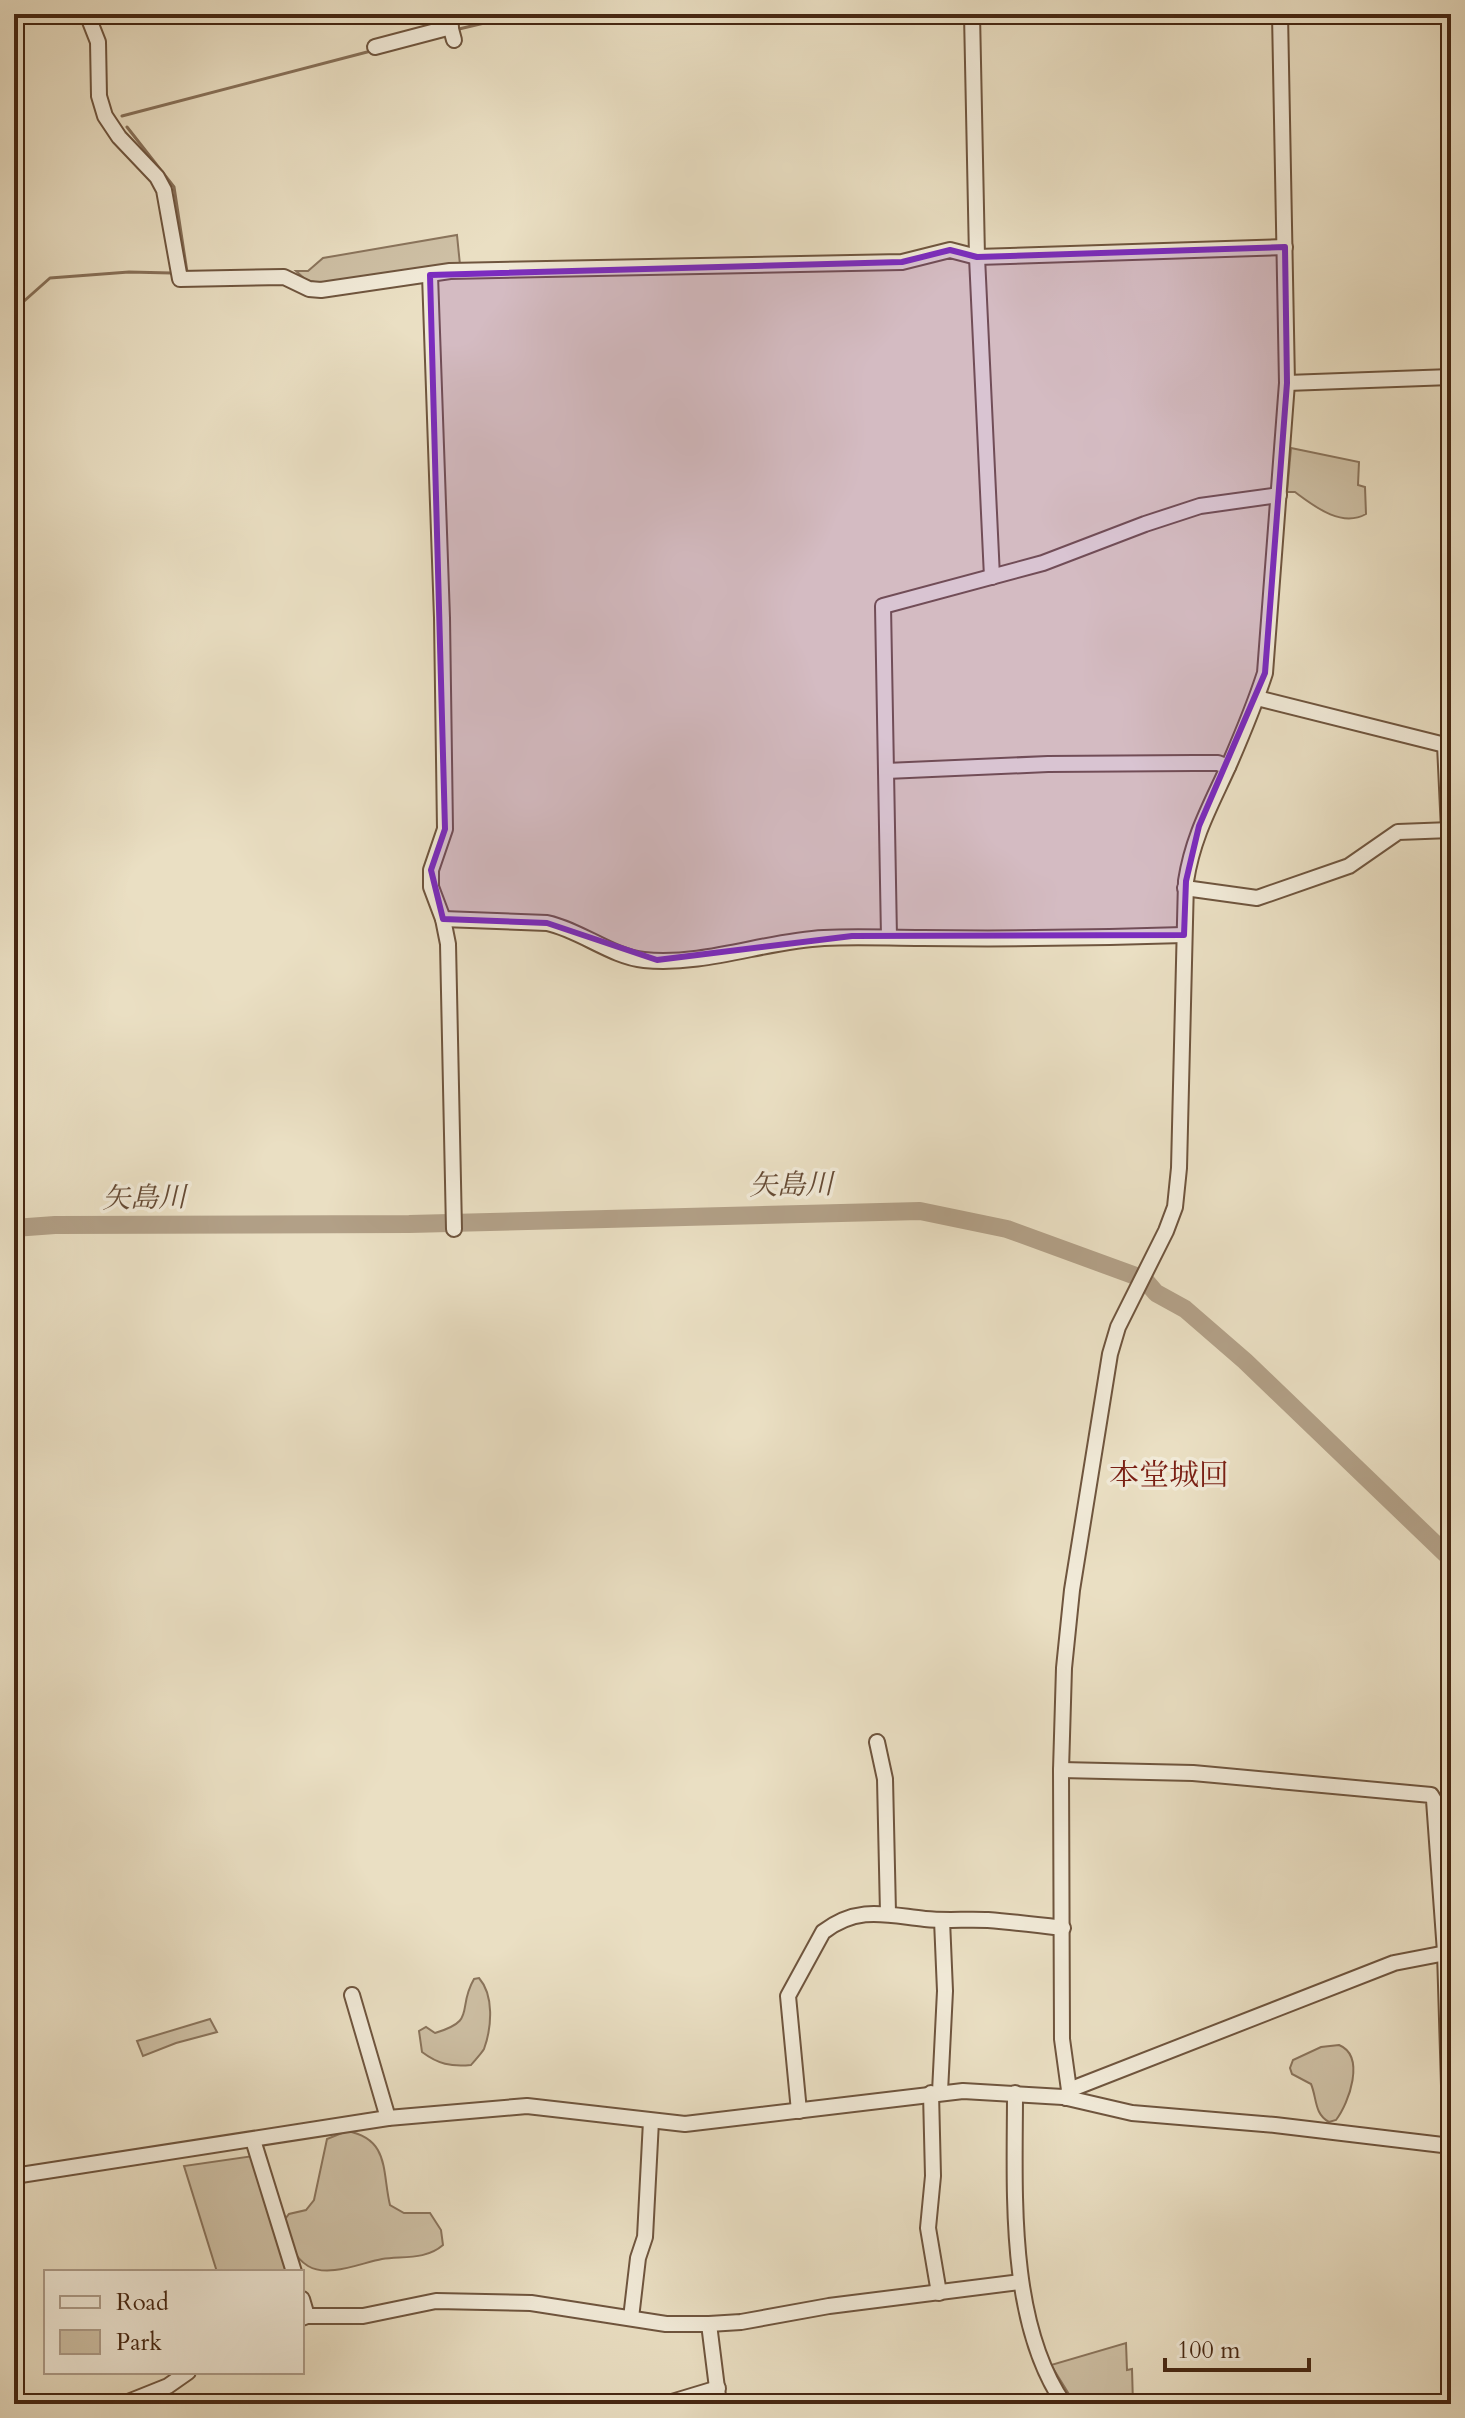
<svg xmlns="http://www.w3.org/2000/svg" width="1465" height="2418" font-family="Cardo,'Noto Serif JP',serif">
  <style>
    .green { fill: #cec0a5; stroke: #8a745c; stroke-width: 2 }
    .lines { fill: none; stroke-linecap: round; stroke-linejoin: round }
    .stream { stroke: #877058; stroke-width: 3 }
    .river { stroke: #b2a087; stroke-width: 18 }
    .minor-casing { stroke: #6f553e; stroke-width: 18 }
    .minor { stroke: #f1ead8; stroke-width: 14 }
    .marked { fill: #7b2cbf; fill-opacity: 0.2; stroke: #7b2cbf; stroke-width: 6; stroke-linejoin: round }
    .labels { text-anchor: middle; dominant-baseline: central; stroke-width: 7; stroke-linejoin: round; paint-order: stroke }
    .water-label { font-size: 28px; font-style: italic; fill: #664b35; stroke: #f1ead8 }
    .quarter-label { font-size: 30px; fill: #7a1f14; stroke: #f1ead8 }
  </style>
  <rect width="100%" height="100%" fill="#eadfc3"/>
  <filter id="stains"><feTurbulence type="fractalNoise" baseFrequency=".0025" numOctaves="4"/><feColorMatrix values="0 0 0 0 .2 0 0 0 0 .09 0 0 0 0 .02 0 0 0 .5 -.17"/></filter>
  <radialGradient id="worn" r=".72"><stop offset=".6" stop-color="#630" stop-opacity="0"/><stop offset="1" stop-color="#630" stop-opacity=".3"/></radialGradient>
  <g class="green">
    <polygon points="457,235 460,265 323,284 306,280 296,271 308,271 323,258"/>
    <path d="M1291,448L1359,462L1358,485L1365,487L1366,514C1341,528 1314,506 1295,492H1287Z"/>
    <path d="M479,1978C494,1995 492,2027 484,2049C481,2054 475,2060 471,2065C451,2067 438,2064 422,2052L419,2031L426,2027L435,2033C478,2020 456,2010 474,1979Z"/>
    <polygon points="210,2019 217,2032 176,2043 143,2056 137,2041"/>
    <path d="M1339,2045C1366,2056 1349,2103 1336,2120L1329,2122C1314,2114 1317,2098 1311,2084L1292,2074L1290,2068L1293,2060L1321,2047Z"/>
    <path d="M347,2131C390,2139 382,2172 390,2205L404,2213H430L441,2230L443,2245C426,2260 403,2256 382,2259C361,2263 328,2278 308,2266C293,2257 287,2238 282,2223L289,2214L306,2210L314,2200L327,2139Z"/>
    <polygon points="253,2156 289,2272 217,2272 184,2166"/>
    <polygon points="1126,2343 1127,2370 1132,2369 1133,2404 1075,2404 1051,2365"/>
  </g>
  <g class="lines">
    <g class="stream">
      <polyline points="459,29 522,14"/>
      <polyline points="122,116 371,51"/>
      <polyline points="127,127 174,187 187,272"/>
      <polyline points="14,310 50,278 129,272 171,273"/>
    </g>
    <polyline class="river" points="14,1228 55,1225 409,1224 920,1211 1007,1229 1144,1279 1156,1293 1185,1309 1245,1361 1451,1559"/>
    <defs>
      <g id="minor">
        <polyline points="87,14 98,42 99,96 105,116 119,137 157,177 164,190 180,279 284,277 309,289 321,290 450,271 902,262 950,250 977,257 1285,247"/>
        <polyline points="447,14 454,40"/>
        <polyline points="972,14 977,257 992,577"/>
        <polyline points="375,47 451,27"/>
        <polyline points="430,275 442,618 445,829 431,870 431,887 443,919 448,944 454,1229"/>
        <polyline points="1287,383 1451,377"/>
        <polyline points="1257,698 1445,745 1449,830"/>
        <polyline points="886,771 1048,764 1194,763 1218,763 1228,767"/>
        <polyline points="1185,888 1257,898 1349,866 1398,832 1451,830"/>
        <path d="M443,919L547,923C580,930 612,957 644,960C705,966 764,941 824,938C857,936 889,938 922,938C1009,939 1097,938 1184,935"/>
        <polyline points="889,937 883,606 1043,563 1145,524 1200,506 1279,495"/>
        <polyline points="877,1742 885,1779 888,1913"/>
        <polyline points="1061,1770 1193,1773 1431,1795 1434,1800 1445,1952 1451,2152"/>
        <polyline points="352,1995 388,2118"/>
        <polyline points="1069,2090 1394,1963 1451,1952"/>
        <polyline points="940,2092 945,1991 942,1920"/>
        <polyline points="931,2093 933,2176 928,2228 939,2293"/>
        <path d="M1015,2093C1015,2191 1007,2321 1064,2404"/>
        <path d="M1066,2098L1069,2090L1062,2039L1061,1770L1064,1668L1072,1590L1110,1354L1118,1327L1166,1231L1175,1207L1179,1168L1186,881C1193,836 1211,805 1229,765C1242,735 1255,704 1265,673L1287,383L1280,14"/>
        <path d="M799,2111L788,1996L823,1932C858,1905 887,1915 925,1919C946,1921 967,1919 988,1920C1013,1922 1038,1925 1063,1928"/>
        <polyline points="253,2140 294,2272"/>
        <polyline points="14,2176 388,2118 527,2106 685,2124 963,2091 1063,2097 1132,2113 1275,2125 1451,2146"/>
        <polyline points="302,2299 307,2316"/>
        <polyline points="302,2318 307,2316 363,2316 436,2301 531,2303 666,2324 709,2324 741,2322 829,2306 1020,2282"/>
        <polyline points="631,2318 638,2258 645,2237 651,2121"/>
        <polyline points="709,2324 719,2404"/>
        <polyline points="123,2404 168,2386 188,2372"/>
        <polyline points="665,2404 718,2388"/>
      </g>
    </defs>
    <use href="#minor" class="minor-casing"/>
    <use href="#minor" class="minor"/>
  </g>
  <path class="marked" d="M1285,247L1287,383L1265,673L1199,826L1186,881L1184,935L852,936L657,960L547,923L443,919L431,870L445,829L430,275L902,262L950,250L977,257Z"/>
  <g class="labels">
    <g class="water-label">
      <text transform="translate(791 1185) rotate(-1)">矢島川</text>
      <text transform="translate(144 1198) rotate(-1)">矢島川</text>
    </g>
    <g class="quarter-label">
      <text x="1169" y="1475">本堂城回</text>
    </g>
  </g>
  <rect width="1465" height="2418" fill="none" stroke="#eadfc3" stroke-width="48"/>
  <rect x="16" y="16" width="1433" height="2386" fill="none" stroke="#462712" stroke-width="4"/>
  <rect x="24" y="24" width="1417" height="2370" fill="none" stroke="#462712" stroke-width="2"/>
  <rect x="44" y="2270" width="260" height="104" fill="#f1ead8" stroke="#ad9c89" stroke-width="2"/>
  <rect x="60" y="2296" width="40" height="12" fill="#f1ead8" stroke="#ad9c89" stroke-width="2"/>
  <text x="116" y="2310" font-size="24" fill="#462712">Road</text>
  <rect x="60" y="2330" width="40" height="24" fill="#cec0a5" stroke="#ad9c89" stroke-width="2"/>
  <text x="116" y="2350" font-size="24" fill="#462712">Park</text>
  <path d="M1165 2358v12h144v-12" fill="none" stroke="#462712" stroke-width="4"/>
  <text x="1177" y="2358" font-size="24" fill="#462712" stroke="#f1ead8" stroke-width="6" paint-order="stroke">100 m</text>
  <rect width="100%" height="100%" filter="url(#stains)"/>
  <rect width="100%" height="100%" fill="url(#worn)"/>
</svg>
